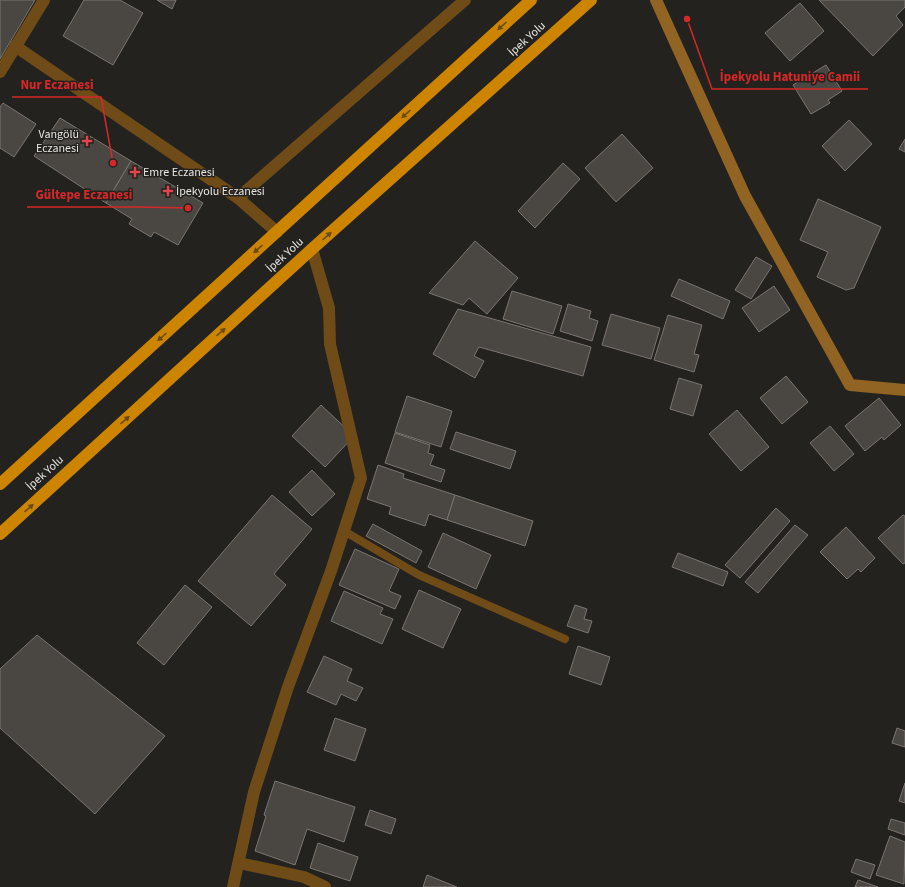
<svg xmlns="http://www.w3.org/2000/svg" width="905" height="887" font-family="'Source Sans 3',sans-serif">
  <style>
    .building { fill: #4a4642; stroke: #7a7571 }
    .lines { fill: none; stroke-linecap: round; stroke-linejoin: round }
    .lane { stroke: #6f4b18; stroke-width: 8 }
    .street { stroke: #6f4b18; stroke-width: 12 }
    .secondary { stroke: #926423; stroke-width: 12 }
    .highway { stroke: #cd8500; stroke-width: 12 }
    .oneway { fill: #684a12 }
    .health-dot { fill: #e0444e; stroke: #24221e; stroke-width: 1.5 }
    .labels { text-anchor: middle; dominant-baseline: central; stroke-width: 3; stroke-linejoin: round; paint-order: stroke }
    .street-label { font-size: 12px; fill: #e6e5e2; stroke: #24221e }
    .poi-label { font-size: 12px; fill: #e6e5e2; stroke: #24221e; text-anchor: start }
    .leader { fill: none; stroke: #d62828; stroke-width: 1.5 }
    .callout-dot { fill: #d62828; stroke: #24221e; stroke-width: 1.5 }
    .callout-label { font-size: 13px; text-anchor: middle; font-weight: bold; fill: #d62828; stroke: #24221e; stroke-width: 3; stroke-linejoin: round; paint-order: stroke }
  </style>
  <rect width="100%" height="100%" fill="#24221e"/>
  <g class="building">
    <polygon points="0,0 35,0 0,59"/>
    <polygon points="84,0 120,0 143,13 113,65 63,36"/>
    <polygon points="157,0 176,0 172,9"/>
    <polygon points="819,0 905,0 905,7 896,16 903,25 873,56"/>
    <polygon points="800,3 824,31 790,61 765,33"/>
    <polygon points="826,65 842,91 828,100 830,103 811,114 793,85"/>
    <polygon points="3,103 36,124 14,157 0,148 0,107"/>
    <polygon points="60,118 131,161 106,203 34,156"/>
    <polygon points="849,120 872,144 845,171 822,146"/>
    <polygon points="622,134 653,168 616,202 585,168"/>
    <polygon points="905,139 905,152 899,149"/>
    <polygon points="131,161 203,203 178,245 154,232 151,237 129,224 132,219 106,203"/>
    <polygon points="563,163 580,179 535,228 518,211"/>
    <polygon points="818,199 881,227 854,288 846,290 817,277 828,252 800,240"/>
    <polygon points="475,241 518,278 487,314 469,298 463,305 429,293"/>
    <polygon points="756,257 772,266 751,299 735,290"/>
    <polygon points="679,279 730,301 723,319 671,296"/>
    <polygon points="774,286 790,310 759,332 742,308"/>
    <polygon points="512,291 562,306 553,334 503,319"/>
    <polygon points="568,304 591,311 589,318 598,321 592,341 560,331"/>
    <polygon points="458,309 591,347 583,376 479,347 474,356 484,361 475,378 433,354"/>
    <polygon points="611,314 660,328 651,359 602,345"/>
    <polygon points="668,315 702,325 694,354 699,355 694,372 654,360"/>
    <polygon points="786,376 808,402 782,424 760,398"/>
    <polygon points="679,378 702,385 693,416 670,409"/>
    <polygon points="407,396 452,411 441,447 395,432"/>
    <polygon points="879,398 901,425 884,440 882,437 865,451 845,426"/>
    <polygon points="321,405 354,436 325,467 292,436"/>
    <polygon points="737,410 769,447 741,471 709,434"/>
    <polygon points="830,426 854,454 834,471 810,443"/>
    <polygon points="456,432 516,451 510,469 450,449"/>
    <polygon points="395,433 430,445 428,453 434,455 430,465 445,470 441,482 385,463"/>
    <polygon points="378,465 404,474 403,478 455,495 447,520 429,514 425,526 389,514 391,507 367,499"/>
    <polygon points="312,470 335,494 312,516 289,492"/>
    <polygon points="272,495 312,529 274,574 286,585 251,626 198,581"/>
    <polygon points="455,495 533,521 525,546 447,520"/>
    <polygon points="776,508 790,521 740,578 725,565"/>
    <polygon points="903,515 905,516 905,563 903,564 878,538"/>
    <polygon points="373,524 422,551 416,563 366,536"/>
    <polygon points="795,525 808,535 758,593 745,582"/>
    <polygon points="846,527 875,558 861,572 858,569 847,579 820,552"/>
    <polygon points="443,533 491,555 476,589 428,567"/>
    <polygon points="355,549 399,569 389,591 401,596 395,609 339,585"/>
    <polygon points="678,553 728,572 723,586 672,567"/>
    <polygon points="185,585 212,607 164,665 137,643"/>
    <polygon points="419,590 461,609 443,648 402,629"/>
    <polygon points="344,591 383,608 380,614 393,619 382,644 331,621"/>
    <polygon points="575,605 587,609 584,619 592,621 588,633 567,626"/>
    <polygon points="37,635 165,736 95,814 0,728 0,669"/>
    <polygon points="578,646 610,657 601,685 569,674"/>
    <polygon points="324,656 352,669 347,681 363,688 356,701 341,694 336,705 307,692"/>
    <polygon points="335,718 366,729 355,761 324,750"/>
    <polygon points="897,728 905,731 905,747 892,743"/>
    <polygon points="275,781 355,807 344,842 307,829 295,865 255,851 266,816 264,815"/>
    <polygon points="905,783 905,803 899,801"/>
    <polygon points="370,810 396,819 391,834 365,825"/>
    <polygon points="891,819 905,823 905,835 888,829"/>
    <polygon points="890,836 905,842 904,884 876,875"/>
    <polygon points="318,843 358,857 350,881 310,868"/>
    <polygon points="856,859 875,865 870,879 851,872"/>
    <polygon points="427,875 457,887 423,887"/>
    <polygon points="858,880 878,887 855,887"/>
  </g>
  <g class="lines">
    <polyline class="lane" points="344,531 419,575 565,639"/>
    <g class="street">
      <polyline points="15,46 238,198 277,232"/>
      <polyline points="0,72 44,0"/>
      <polyline points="238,198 465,0"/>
      <polyline points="239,863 304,877 325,887"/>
      <polyline points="233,887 254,792 288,687 331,571 361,478 330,344 329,308 312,249"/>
    </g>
    <polyline class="secondary" points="656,0 745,196 850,385 905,390"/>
    <g class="highway">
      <polyline points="0,484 531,0"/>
      <polyline points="0,534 312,249 591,0"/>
    </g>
  </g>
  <defs><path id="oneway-solid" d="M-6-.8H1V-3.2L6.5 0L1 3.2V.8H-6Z"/></defs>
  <g class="oneway">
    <use href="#oneway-solid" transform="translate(502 26) rotate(138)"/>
    <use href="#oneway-solid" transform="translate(406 114) rotate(138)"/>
    <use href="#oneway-solid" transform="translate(327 236) rotate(-42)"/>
    <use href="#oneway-solid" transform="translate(258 249) rotate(138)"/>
    <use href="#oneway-solid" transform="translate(221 332) rotate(-42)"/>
    <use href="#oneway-solid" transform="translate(162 337) rotate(138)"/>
    <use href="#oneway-solid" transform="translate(125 420) rotate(-42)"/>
    <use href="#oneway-solid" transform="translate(29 508) rotate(-42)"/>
  </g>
  <g class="health-dot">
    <path d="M85 135h4v4h4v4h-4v4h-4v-4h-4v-4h4z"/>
    <path d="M133 166h4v4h4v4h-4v4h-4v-4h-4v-4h4z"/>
    <path d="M166 185h4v4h4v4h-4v4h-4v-4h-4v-4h4z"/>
  </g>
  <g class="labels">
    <g class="street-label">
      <text transform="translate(527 39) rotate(-42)">İpek Yolu</text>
      <text transform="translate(285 255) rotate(-42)">İpek Yolu</text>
      <text transform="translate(45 473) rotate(-42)">İpek Yolu</text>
    </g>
    <g class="poi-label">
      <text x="79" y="134" text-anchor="end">Vangölü<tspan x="79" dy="14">Eczanesi</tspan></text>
      <text x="143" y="172">Emre Eczanesi</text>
      <text x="176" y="191">İpekyolu Eczanesi</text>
    </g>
  </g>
  <path class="leader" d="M687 19L712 89H868M113 163L101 97H12M188 208L140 207H27"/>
  <g class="callout-dot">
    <circle cx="687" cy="19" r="4"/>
    <circle cx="113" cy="163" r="4"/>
    <circle cx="188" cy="208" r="4"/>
  </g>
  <g class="callout-label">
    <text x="790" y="81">İpekyolu Hatuniye Camii</text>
    <text x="57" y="89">Nur Eczanesi</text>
    <text x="84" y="199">Gültepe Eczanesi</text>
  </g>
</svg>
